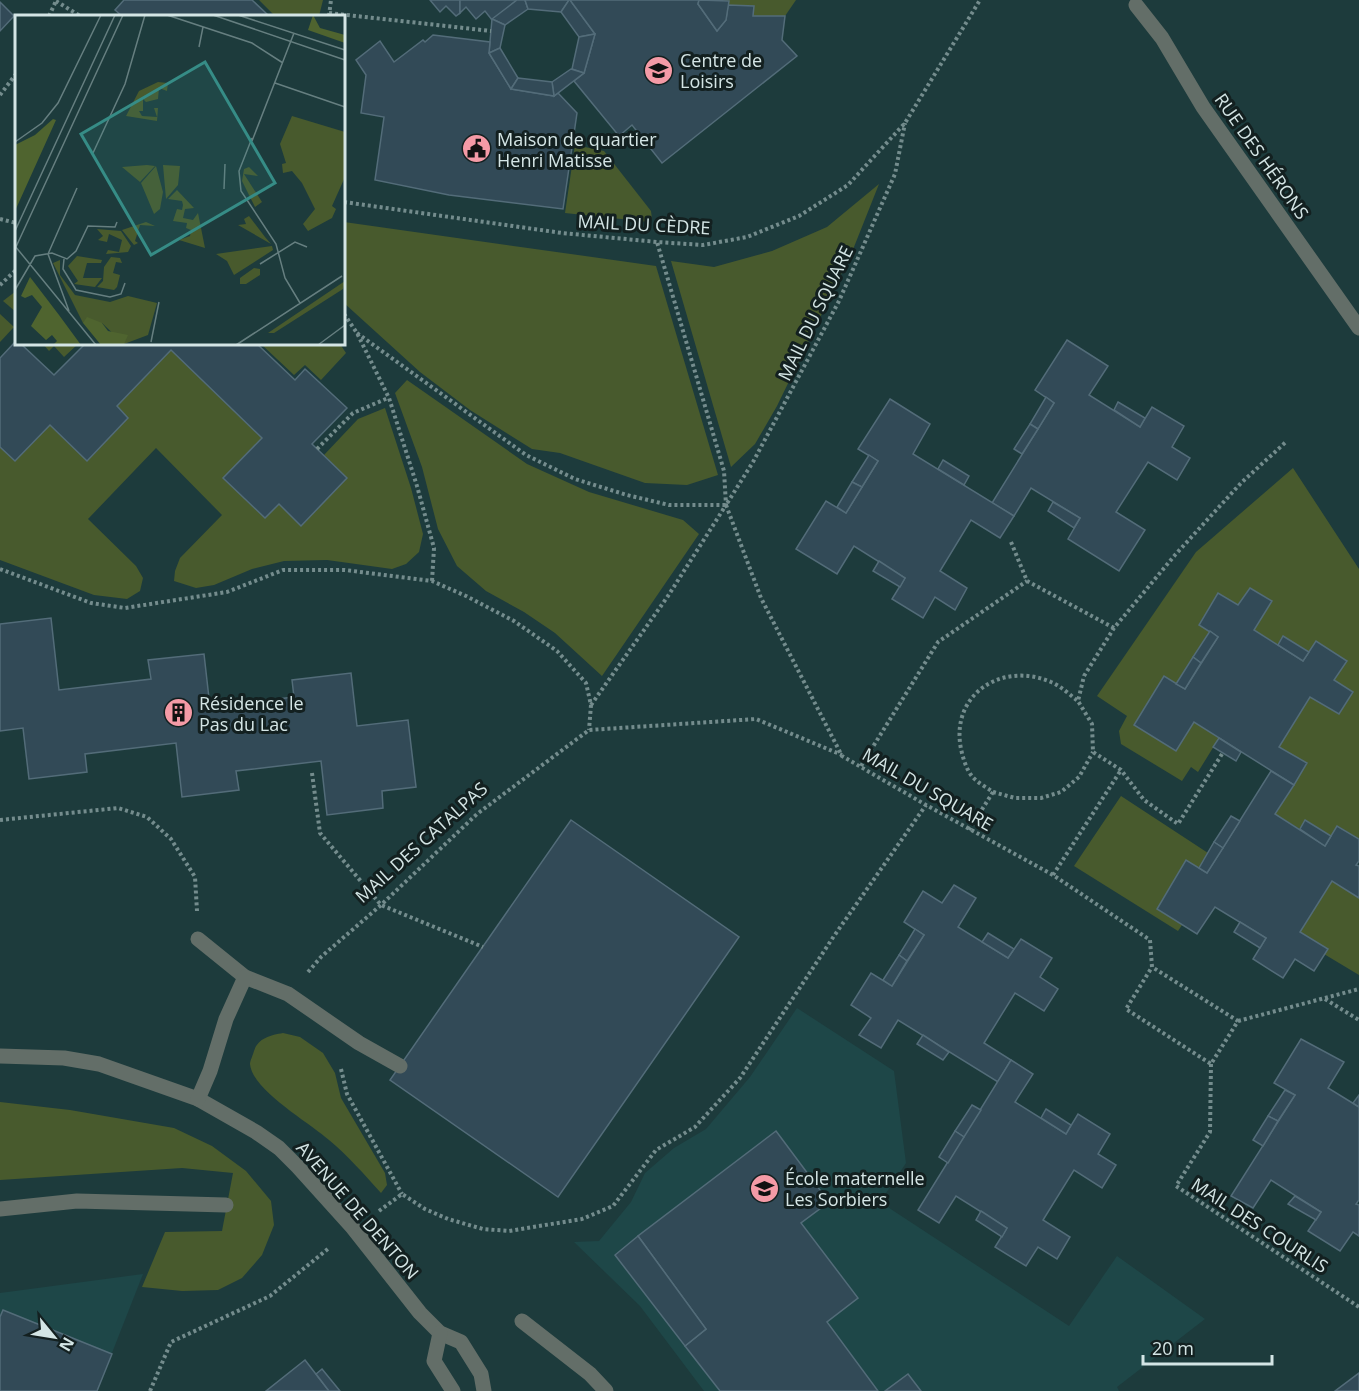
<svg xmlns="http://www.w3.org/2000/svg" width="1359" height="1391" font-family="'Open Sans',sans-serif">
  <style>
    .built { fill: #1e4748 }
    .green { fill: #485a2d }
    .building { fill: #324a57; stroke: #536c79; stroke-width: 1.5 }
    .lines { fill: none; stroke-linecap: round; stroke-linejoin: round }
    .path { stroke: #748c8d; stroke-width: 4; stroke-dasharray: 3 3; stroke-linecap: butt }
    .service { stroke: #636e68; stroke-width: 15 }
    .minor { stroke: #636e68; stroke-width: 15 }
    .labels { text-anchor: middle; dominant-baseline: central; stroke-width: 6; stroke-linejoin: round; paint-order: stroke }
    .poi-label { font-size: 18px; fill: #d4e5e5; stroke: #132020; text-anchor: start }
    .street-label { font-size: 18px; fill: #d4e5e5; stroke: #132020 }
    .inset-road { fill: none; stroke: #667f80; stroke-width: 1.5 }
    .view { fill: #368c86; fill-opacity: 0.15; stroke: #368c86; stroke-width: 3 }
    .inset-edge { fill: none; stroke: #d4e5e5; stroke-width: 3 }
  </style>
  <rect width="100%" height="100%" fill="#1d3b3c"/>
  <g class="built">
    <polygon points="797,1008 894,1071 906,1163 880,1202 1069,1326 1117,1256 1205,1319 1117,1387 1119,1391 704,1391 640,1306 574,1242 599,1241 631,1202 645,1173 674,1148 706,1129 750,1077"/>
    <polygon points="143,1274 97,1391 0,1391 0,1293"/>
  </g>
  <g class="green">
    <polygon points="259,0 323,0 319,16 275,16"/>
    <polygon points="711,0 796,0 785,16 753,16 754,6 728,5 728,1"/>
    <polygon points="575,145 604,151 651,211 652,219 649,222 565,213"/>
    <polygon points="879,184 852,252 777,406 755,444 731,467 671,261 714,267 772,251 827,227"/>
    <polygon points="344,222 656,266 718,475 687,485 645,483 560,453 532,449 470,410 420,372 344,303"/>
    <polygon points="16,291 16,312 3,301"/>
    <polygon points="0,314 14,327 0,342"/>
    <polygon points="43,344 78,344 64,357 54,346 49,351"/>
    <polygon points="261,344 340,344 346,353 321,380 305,365 294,375"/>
    <polygon points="171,350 262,438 224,478 279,504 301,525 347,478 324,455 358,419 385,408 411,488 423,534 419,552 406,564 392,569 327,560 284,561 252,569 214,585 196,588 174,581 175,571 180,558 222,515 156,448 88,519 136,566 143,578 140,591 127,599 94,595 0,560 0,447 15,461 50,425 87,460 128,418 117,406"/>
    <polygon points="407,380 527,464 589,492 683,520 699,534 602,676 555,633 524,612 486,591 457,566 438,529 422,467 395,393"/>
    <polygon points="1293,468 1359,569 1359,839 1338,826 1331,836 1306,820 1300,829 1275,814 1307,764 1279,747 1310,697 1339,714 1353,692 1334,680 1347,661 1309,652 1283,636 1278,645 1254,630 1271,601 1250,588 1238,605 1218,593 1199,624 1210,631 1176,684 1164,676 1134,725 1176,751 1194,722 1219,738 1198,772 1191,767 1182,781 1121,744 1119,731 1127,716 1097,696 1196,552"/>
    <polygon points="1121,796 1208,853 1199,868 1186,861 1157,909 1182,925 1178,931 1074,866"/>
    <polygon points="1332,881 1359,898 1359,975 1324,954 1327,949 1300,932"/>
    <path d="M283,1033L300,1037L323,1053L335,1073L341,1098L385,1173L387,1185L381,1193C364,1174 348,1156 329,1140C310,1123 252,1090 250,1064C250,1061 253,1055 254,1051C258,1038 271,1035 283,1033Z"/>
    <polygon points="0,1102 70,1110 174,1128 212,1146 246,1171 271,1201 274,1225 262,1255 242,1278 218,1290 182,1291 142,1287 165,1232 222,1231 233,1173 182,1168 0,1180"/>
  </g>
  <g class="building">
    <polygon points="124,0 252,0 269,16 122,16 115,10"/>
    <polygon points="430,0 460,0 460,13 456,16 446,6 440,12"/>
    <polygon points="460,0 517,0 492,20 485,11 476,19 466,7 460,13"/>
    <polygon points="517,0 525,0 528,9 505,25 492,19"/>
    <polygon points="525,0 569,0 561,12 528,9"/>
    <polygon points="569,0 570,0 595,34 579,37 561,12"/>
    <polygon points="570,0 699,0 698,4 717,31 726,20 728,5 754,6 753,16 785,16 782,40 797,56 662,163 632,125 619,136 574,81 584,73 595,34"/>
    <polygon points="699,0 729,1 726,20 717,31 698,4"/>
    <polygon points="0,2 14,16 0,31"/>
    <polygon points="492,19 505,25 500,48 489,53"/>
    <polygon points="595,34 584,73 572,69 579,37"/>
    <polygon points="433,35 490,42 489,53 511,89 554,96 558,93 577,113 563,209 449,195 375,180 384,117 361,113 366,75 356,60 380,41 394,62 423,40 425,42"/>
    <polygon points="500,48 518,78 511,89 489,53"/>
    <polygon points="571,69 584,73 554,96 552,82"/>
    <polygon points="518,78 552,82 554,96 511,89"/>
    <polygon points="1067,340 1108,366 1089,395 1140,427 1152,407 1184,426 1172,447 1190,458 1177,480 1148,462 1116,512 1145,530 1119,571 1068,539 1080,518 1031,488 1014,516 992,503 1054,403 1035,390"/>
    <polygon points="16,341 16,344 21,344 54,375 85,344 257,344 295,380 305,369 347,408 312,444 347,478 301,526 279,504 265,518 223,478 262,438 171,350 117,406 128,418 87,461 50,425 15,461 0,447 0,358"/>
    <polygon points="1046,397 1054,403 1038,429 1030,424"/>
    <polygon points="890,399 930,424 913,454 1014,516 1000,538 971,520 940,571 967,588 955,610 935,597 923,618 892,599 905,578 854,546 837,574 796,549 826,501 846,513 878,461 858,449"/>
    <polygon points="1118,402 1145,418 1140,427 1114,410"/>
    <polygon points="1030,424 1038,429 1022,454 1014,449"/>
    <polygon points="869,455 878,461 862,487 852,482"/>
    <polygon points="943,460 969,476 964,485 938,469"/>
    <polygon points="852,482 862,487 846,513 837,507"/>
    <polygon points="1053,502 1080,518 1074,528 1048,511"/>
    <polygon points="879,561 905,578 900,587 873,571"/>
    <polygon points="1250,588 1272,601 1254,630 1303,661 1316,641 1347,661 1334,680 1353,692 1339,714 1310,697 1279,747 1307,763 1294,785 1194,722 1176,751 1134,725 1164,676 1185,689 1218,637 1199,625 1218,593 1238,605"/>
    <polygon points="51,618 59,690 151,679 148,660 204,654 210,707 294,697 292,680 351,673 357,726 408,720 416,787 382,791 383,808 327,815 321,761 236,771 239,790 182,797 176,743 85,754 87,772 29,779 23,728 0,731 0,624"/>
    <polygon points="1210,631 1218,637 1201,663 1193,657"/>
    <polygon points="1283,636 1309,652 1303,661 1278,645"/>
    <polygon points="1193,657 1201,663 1185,689 1176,684"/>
    <polygon points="1219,738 1241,752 1236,761 1213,747"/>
    <polygon points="1271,771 1294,785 1275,814 1325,846 1337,826 1359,839 1359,861 1356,865 1359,866 1359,898 1332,881 1300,932 1328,949 1314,971 1295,959 1283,978 1253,959 1266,938 1215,907 1197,934 1157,909 1186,860 1207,873"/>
    <polygon points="1231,816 1240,821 1223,848 1214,842"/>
    <polygon points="571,820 739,937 558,1197 390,1080"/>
    <polygon points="1305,820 1331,836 1325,846 1300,829"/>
    <polygon points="1214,842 1223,848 1207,873 1199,868"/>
    <polygon points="954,885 976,898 958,927 1008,958 1021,939 1052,958 1040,977 1058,989 1044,1011 1015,993 984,1043 1011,1060 998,1082 898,1020 881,1048 859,1035 871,1018 851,1005 871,973 892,986 924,935 904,922 923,891 942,903"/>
    <polygon points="1240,922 1266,938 1260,948 1234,932"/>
    <polygon points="915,929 924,935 907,961 899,955"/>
    <polygon points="988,933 1014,949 1008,958 982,942"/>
    <polygon points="899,955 907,961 892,986 883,980"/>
    <polygon points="923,1035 949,1052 943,1060 917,1044"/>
    <polygon points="1301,1039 1344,1062 1328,1088 1359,1107 1359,1200 1356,1204 1359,1205 1359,1236 1353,1232 1340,1251 1308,1231 1321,1212 1271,1180 1253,1208 1231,1196 1295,1095 1274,1083"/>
    <polygon points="1011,1060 1033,1074 1015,1102 1066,1134 1078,1114 1110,1134 1098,1154 1116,1165 1102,1188 1074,1170 1043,1220 1070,1237 1057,1259 1038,1247 1026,1266 995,1247 1007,1228 956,1196 939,1223 918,1210"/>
    <polygon points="1285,1090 1295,1095 1278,1121 1268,1116"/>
    <polygon points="1359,1095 1359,1107 1353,1103"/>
    <polygon points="972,1105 981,1110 964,1137 955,1131"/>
    <polygon points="1046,1109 1071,1125 1066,1134 1041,1118"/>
    <polygon points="1268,1116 1278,1121 1263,1146 1253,1140"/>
    <polygon points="776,1131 829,1202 801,1223 858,1298 827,1322 878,1391 720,1391 685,1346 706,1329 638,1236"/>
    <polygon points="955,1131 964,1137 948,1163 939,1157"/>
    <polygon points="1295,1196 1321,1212 1316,1220 1288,1204"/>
    <polygon points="981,1211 1007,1228 1002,1237 976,1220"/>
    <polygon points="638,1236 706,1329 685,1346 615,1255"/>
    <polygon points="3,1310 112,1354 97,1391 0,1391 0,1317"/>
    <polygon points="305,1360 329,1391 266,1391"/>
    <polygon points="322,1369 340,1391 329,1391 316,1374"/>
    <polygon points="1359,1373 1359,1391 1335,1391"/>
    <polygon points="908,1374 921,1391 885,1391"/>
  </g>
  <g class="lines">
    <g class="path">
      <polyline points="56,1 80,16"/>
      <polyline points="329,13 491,31"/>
      <polyline points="49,16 56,1"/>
      <polyline points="329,16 331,0"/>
      <polyline points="0,95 16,74"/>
      <polyline points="344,202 562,233 657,242 703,245 747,237 799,216 848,185 905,123 980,0"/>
      <polyline points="0,219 16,223"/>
      <polyline points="0,285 16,270"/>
      <polyline points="344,314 357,333 389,398 417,486 434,548 432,581"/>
      <polyline points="357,333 526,455 575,479 627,495 669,505 726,505 753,462 839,301 895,174 905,123"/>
      <polyline points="317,449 353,413 388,398"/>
      <polyline points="726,505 761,598 842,756 926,805 1053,875 1150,940 1152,967 1126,1009 1211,1064 1238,1021 1152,967"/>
      <polyline points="1011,542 1027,581 1114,628"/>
      <polyline points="0,569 91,603 125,608 227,592 283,570 345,570 432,581 466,596 514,621 557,651 586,683 591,705 589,730"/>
      <polyline points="591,705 668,596 726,505 724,471 657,242"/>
      <polyline points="1222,754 1178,824 1144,800 1121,770 1093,752 1092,724 1078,701 1084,676 1114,628 1175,555 1241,483 1287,441"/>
      <polyline points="861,766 938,642 1027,581"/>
      <polyline points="312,773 320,833 381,905 483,947"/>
      <polyline points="993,792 1015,798 1041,798 1061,792 1079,777 1093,752"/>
      <polyline points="0,820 118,808 147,817 171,839 195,877 197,911"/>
      <path d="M969,830L993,792C986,787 976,782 971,775C966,768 963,758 961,749C950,694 1002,661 1051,682C1061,686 1070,695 1078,701"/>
      <polyline points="1053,875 1121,770"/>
      <polyline points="308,972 321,957 381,905 477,814 589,730 756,719 842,755"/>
      <polyline points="1325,999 1359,1020"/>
      <polyline points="1238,1021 1359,989"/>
      <polyline points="1211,1064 1210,1132 1176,1186 1359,1307"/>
      <polyline points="341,1069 347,1094 402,1194"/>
      <polyline points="379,1211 402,1194 425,1209 448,1219 483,1229 509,1231 582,1219 613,1206 656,1150 695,1127 740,1078 834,936 926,805"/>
      <polyline points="150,1391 171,1342 270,1296 329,1248"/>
    </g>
    <g class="service">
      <polyline points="0,1209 77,1201 226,1205"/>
      <polyline points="522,1321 590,1374 606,1391"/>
    </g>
    <g class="minor">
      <polyline points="1136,5 1162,38 1203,107 1359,328"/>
      <polyline points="198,939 245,977 288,994 359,1043 400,1066"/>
      <polyline points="0,1056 64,1058 99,1064 198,1099 256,1132 279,1148 298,1167 353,1228 420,1313 440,1333 461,1342 481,1374 484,1391"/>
      <polyline points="198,1099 210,1071 226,1019 245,977"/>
      <polyline points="440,1333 434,1361 453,1391"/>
    </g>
  </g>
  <defs>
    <symbol id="school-disc" viewBox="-11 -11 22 22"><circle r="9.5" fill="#f49aa6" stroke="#132020"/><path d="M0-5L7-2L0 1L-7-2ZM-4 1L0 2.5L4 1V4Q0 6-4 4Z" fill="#111"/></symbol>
    <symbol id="civic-disc" viewBox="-11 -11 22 22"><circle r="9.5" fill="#f49aa6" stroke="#132020"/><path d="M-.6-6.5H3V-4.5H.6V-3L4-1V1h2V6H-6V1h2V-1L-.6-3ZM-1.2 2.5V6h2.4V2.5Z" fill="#111"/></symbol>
    <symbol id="building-disc" viewBox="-11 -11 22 22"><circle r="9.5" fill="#f49aa6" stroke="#132020"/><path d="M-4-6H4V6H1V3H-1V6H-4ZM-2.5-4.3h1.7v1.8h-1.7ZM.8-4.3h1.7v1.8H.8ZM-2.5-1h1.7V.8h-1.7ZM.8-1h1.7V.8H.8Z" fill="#111"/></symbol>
  </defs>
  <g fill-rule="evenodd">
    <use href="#school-disc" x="642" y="54" width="33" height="33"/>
    <use href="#civic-disc" x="460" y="132" width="33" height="33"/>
    <use href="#building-disc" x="162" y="696" width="33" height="33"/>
    <use href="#school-disc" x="748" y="1172" width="33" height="33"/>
  </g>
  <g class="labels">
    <g class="poi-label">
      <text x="680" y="60">Centre de<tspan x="680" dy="21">Loisirs</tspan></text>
      <text x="497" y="139">Maison de quartier<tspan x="497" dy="21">Henri Matisse</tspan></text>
      <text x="199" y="703">Résidence le<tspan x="199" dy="21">Pas du Lac</tspan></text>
      <text x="785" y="1178">École maternelle<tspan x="785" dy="21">Les Sorbiers</tspan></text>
    </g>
    <g class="street-label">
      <text transform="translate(1262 156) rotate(55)">RUE DES HÉRONS</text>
      <text transform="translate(644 224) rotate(3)">MAIL DU CÈDRE</text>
      <text transform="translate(815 313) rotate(-64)">MAIL DU SQUARE</text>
      <text transform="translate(928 789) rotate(30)">MAIL DU SQUARE</text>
      <text transform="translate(421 842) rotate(-42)">MAIL DES CATALPAS</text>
      <text transform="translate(358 1210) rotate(49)">AVENUE DE DENTON</text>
      <text transform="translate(1260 1225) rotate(33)">MAIL DES COURLIS</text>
    </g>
  </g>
  <g transform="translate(15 15)">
    <rect width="330" height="330" fill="#1d3b3c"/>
    <path d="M143,67L153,68L152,76L144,73L143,84L131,87L128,84V96H124L127,101L142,102L139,93H143L142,106L111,101L124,76ZM277,101L330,117V162L317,191L321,194L317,203L293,216L288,209L300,194L287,168L277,156L268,158L267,149L271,148L265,129ZM148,150L165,151L163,170L151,184ZM140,151L125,167L107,152L132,150ZM141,151L148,177L145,194L139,199L126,168ZM234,152L243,161L229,159L247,187L240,192L227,166L229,154ZM162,175L179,193L170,194L168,203L178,205L183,198L190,233L164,225L175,221L176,215L171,213L172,208L158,206L162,194L167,195L168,190L167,186L153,184ZM234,201L250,222L256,229L223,210L231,209L229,204ZM131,207L140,211L125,210L120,226L123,228L119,230L107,215ZM82,214L106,216L116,231L113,237L91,239L93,235L104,237L107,225L94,219L92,227L83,225L88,221ZM257,231L258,235L219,260L212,246L201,239ZM62,241L87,245L86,248H72L68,263H87L80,272L59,269L63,266L53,251ZM96,242L105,243L107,248L101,247L98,258L105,260L102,272L99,275L82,272L88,266L89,252ZM45,245V260L60,280L95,287L113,281L142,288L133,320L109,329L87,308H68L38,248ZM239,253L245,254V260L231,269H225V263ZM330,266L328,274L259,318H253Z" fill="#485a2d"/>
    <path d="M298,0L305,13L330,20V28L293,15ZM38,104L41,105L0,196V130L20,120ZM15,262L44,300L66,330H38L42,326L37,320L31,325L16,311L27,292L17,280L10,283L6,281ZM72,302L87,308L93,316L113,320L109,329L86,330L68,308Z" fill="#4f642f"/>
    <path class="inset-road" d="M152,0L237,28L268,48M198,0L330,45M223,0L330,35M184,32L188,12M260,68L330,92M237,123L224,156L226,176L261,229L270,263L285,288M237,126L279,18M0,127L27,108L43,88L86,0M78,138L110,69L130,0M209,174L210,149M0,216L100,0M0,231L81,330M0,234L108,0M33,239L62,173M33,239L54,296M49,244L48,254L61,275L95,282L106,279L110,268M245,249L280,227L292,232M0,275L20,241L37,238L52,244L61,236L73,211L100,212L102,207M136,327L144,287M123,330H154M221,330L327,261M303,330L330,310"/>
    <path class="view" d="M190,47L260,168L136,240L66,119Z"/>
    <rect width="330" height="330" class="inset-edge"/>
  </g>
  <g transform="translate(54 1337) rotate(120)" stroke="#132020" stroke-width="4.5" paint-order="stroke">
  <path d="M0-4.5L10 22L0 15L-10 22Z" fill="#d4e5e5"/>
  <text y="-9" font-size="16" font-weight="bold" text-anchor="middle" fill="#d4e5e5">N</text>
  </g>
  <path d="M1143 1355v9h129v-9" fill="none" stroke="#d4e5e5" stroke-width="3"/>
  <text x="1152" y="1355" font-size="18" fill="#d4e5e5" stroke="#132020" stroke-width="4.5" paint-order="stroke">20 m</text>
</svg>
